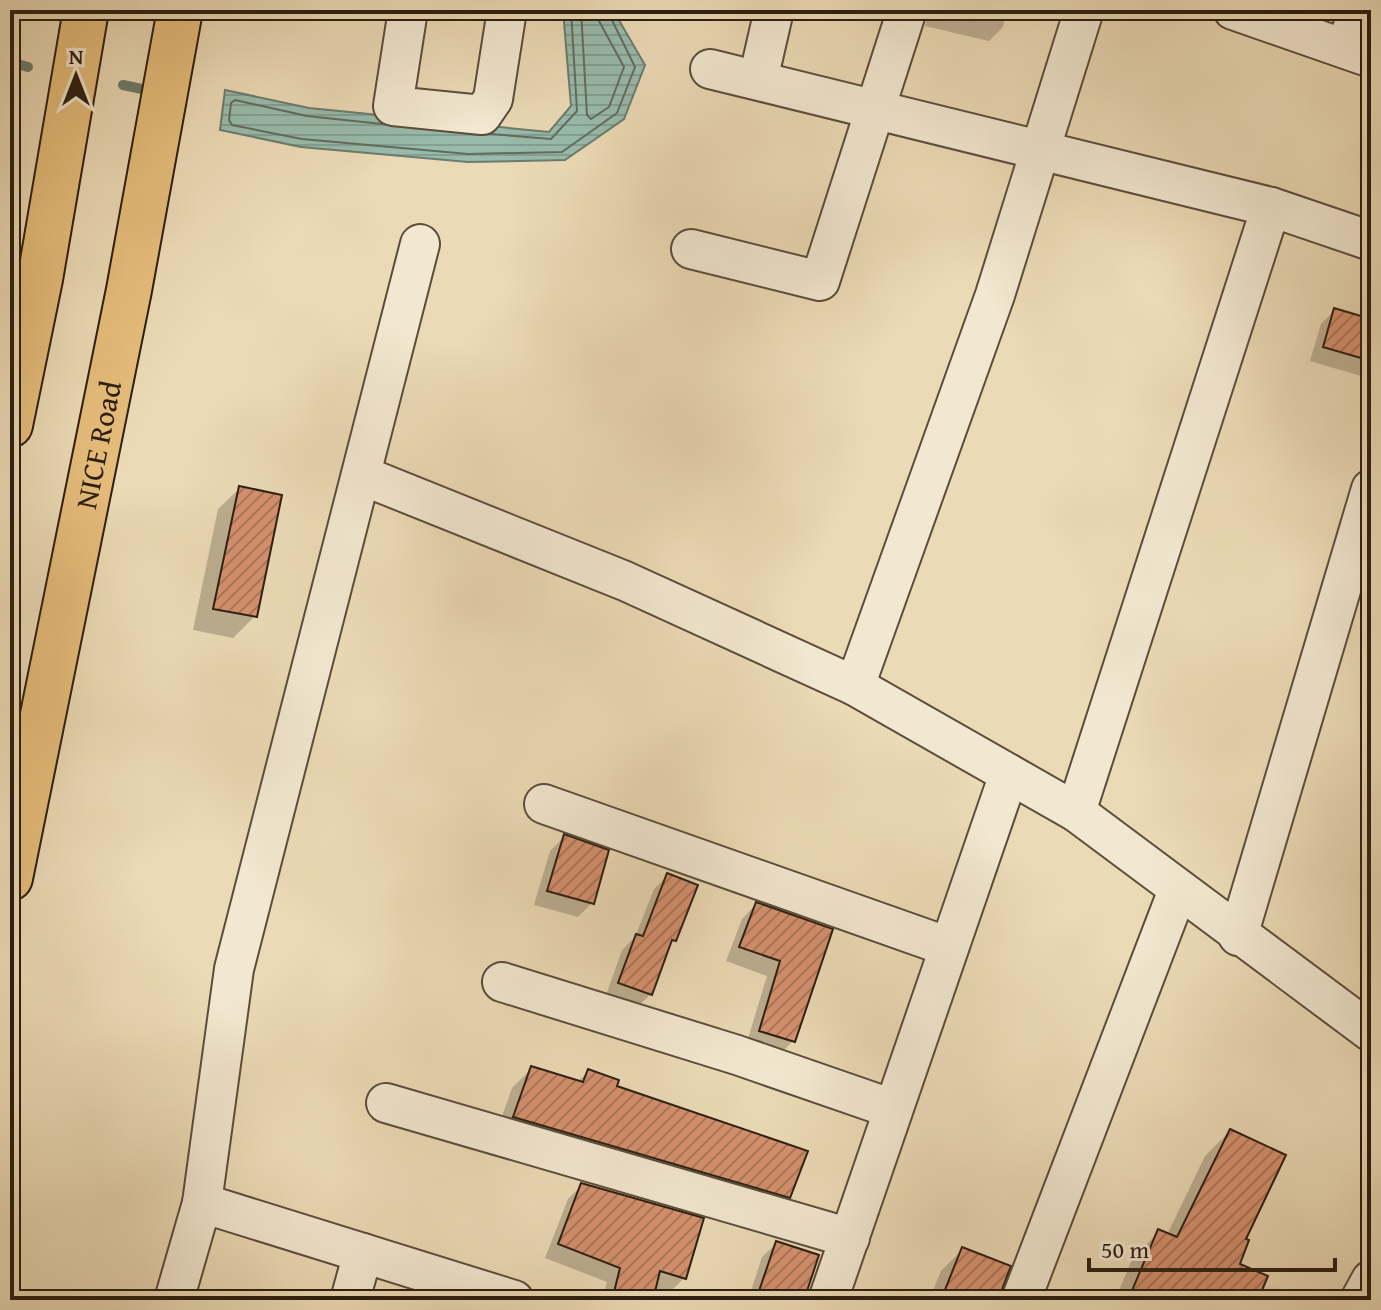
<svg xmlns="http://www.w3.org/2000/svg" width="1381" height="1310" font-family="'Gentium Book Plus',serif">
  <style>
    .water { fill: url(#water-rules); stroke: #6c7c6e; stroke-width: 2 }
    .shadow { fill: #0003 }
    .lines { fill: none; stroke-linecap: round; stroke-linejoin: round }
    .shore { stroke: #626c5e; stroke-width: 2 }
    .stream { stroke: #6c7c6e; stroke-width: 10 }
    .building { fill: url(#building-hatch); stroke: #2b1e11; stroke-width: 2 }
    .minor-casing { stroke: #5b4d3a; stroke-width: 42 }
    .motorway-casing { stroke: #2b1e11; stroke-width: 48 }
    .minor { stroke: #f2e7d0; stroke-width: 38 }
    .motorway { stroke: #e6bd7b; stroke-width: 44 }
    .labels { text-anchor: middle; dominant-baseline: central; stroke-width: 8; stroke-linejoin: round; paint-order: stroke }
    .street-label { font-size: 30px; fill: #2b1e11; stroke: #f2e7d0 }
  </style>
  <defs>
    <pattern id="water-rules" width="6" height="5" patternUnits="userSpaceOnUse" patternTransform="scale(2)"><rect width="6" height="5" fill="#98bbac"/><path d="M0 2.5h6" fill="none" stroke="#83a093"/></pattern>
    <pattern id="building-hatch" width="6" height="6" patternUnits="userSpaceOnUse" patternTransform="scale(2)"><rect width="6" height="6" fill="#d5916f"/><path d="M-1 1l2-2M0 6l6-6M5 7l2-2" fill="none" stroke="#ad765a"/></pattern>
  </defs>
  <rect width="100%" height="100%" fill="#ebdab6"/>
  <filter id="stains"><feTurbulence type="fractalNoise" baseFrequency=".0025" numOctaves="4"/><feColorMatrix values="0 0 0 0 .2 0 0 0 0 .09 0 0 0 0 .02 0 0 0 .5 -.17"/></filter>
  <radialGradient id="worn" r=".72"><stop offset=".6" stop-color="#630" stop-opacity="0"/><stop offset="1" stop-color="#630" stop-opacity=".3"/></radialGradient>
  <polygon class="water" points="563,10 613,10 645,65 624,119 565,160 468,162 301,147 220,130 225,90 309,108 549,132 571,106"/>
  <g class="shadow">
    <polygon points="929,10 1007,10 1003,27 989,41 925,26"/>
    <polygon points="1335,310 1371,321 1371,379 1310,361 1321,324"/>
    <polygon points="240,488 255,616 233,638 193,630 218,509"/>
    <polygon points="564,837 592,903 578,917 534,905 550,851"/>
    <polygon points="668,875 674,940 667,947 651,994 636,1008 605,998 622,950 635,937 654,889"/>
    <polygon points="756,904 831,931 793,1041 779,1055 746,1045 767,976 726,961 742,919"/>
    <polygon points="532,1068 577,1082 588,1072 789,1197 769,1216 495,1136 512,1088"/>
    <polygon points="1230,1131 1244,1240 1237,1265 1256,1300 1115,1300 1133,1257 1159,1232 1167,1235 1205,1156"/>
    <polygon points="582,1185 684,1278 670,1292 654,1288 651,1300 602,1300 607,1282 545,1258 568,1199"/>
    <polygon points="777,1243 802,1300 748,1300 762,1257"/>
    <polygon points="962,1250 995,1300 929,1300 941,1271"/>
  </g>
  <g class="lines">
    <g class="shore">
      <polyline points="581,10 587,115 591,119 609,107 624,67 599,21 597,10"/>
      <polyline points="382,124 307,116 235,100 231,103 229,120 232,125 302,139 468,154 562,152 617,113 635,67 607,10"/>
      <polyline points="491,134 551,139 577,111 571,10"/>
    </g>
    <g class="stream">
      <polyline points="10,62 28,67"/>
      <polyline points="123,85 142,89"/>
    </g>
  </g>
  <g class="building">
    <polygon points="1334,308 1371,319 1371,361 1323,347"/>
    <polygon points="239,486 282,495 257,617 213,609"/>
    <polygon points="564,834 609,850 594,904 547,891"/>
    <polygon points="667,873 698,885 676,941 672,940 652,995 618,983 636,934 643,936"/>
    <polygon points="756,902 833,929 795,1042 759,1031 780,961 739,947"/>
    <polygon points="531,1066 583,1082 588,1069 619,1080 617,1086 808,1151 790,1198 513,1117"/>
    <polygon points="1230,1129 1286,1155 1246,1239 1249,1240 1240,1264 1268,1276 1258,1300 1128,1300 1158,1229 1177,1237"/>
    <polygon points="581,1183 704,1218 686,1279 660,1271 653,1300 612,1300 620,1268 558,1244"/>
    <polygon points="776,1241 819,1255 804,1300 777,1300 758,1294"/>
    <polygon points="962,1247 1011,1266 998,1300 941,1300"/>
  </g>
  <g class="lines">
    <defs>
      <g id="minor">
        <polyline points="408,10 393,106 482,115 493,99 507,10"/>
        <polyline points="1233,10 1371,58"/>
        <polyline points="1346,49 1358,10"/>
        <polyline points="710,69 1271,207 1371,241"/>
        <polyline points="758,80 774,10"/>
        <polyline points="691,249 820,281 907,10"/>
        <polyline points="361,475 625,581 855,686 995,295 1084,10"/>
        <polyline points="855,686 1076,812 1371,1032"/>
        <polyline points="544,804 949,947"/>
        <polyline points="1076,812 1271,207"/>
        <polyline points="1238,936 1371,489"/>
        <polyline points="502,982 737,1055 893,1109"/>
        <polyline points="386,1103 850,1238"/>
        <polyline points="202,1203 514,1300"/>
        <polyline points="174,1300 202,1203 234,969 420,244"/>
        <polyline points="350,1300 363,1253"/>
        <polyline points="828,1300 1009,774"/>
        <polyline points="1021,1300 1178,890"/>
        <polyline points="1360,1300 1371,1280"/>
      </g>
      <g id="motorway">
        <polyline points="10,425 40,279 86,10"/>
        <path id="s1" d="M10,878L129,290L180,10"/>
      </g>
    </defs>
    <use href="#minor" class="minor-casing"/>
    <use href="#motorway" class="motorway-casing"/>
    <use href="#minor" class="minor"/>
    <use href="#motorway" class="motorway"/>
  </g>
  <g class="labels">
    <g class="street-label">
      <text stroke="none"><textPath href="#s1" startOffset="442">NICE Road</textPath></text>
    </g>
  </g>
  <rect width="1381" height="1310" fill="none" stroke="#ebdab6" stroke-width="40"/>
  <rect x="12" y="12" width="1357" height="1286" fill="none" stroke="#2b1e11" stroke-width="4"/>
  <rect x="20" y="20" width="1341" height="1270" fill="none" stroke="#2b1e11" stroke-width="2"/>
  <g transform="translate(76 76)" stroke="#f2e7d0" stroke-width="6" paint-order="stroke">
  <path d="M0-6L14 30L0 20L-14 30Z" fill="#2b1e11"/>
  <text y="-12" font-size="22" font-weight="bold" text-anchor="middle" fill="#2b1e11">N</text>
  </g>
  <path d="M1089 1258v12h246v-12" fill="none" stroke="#2b1e11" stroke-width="4"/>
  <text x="1101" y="1258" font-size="24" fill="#2b1e11" stroke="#f2e7d0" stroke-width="6" paint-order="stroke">50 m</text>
  <rect width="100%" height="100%" filter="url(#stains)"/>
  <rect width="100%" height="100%" fill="url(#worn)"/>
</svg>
